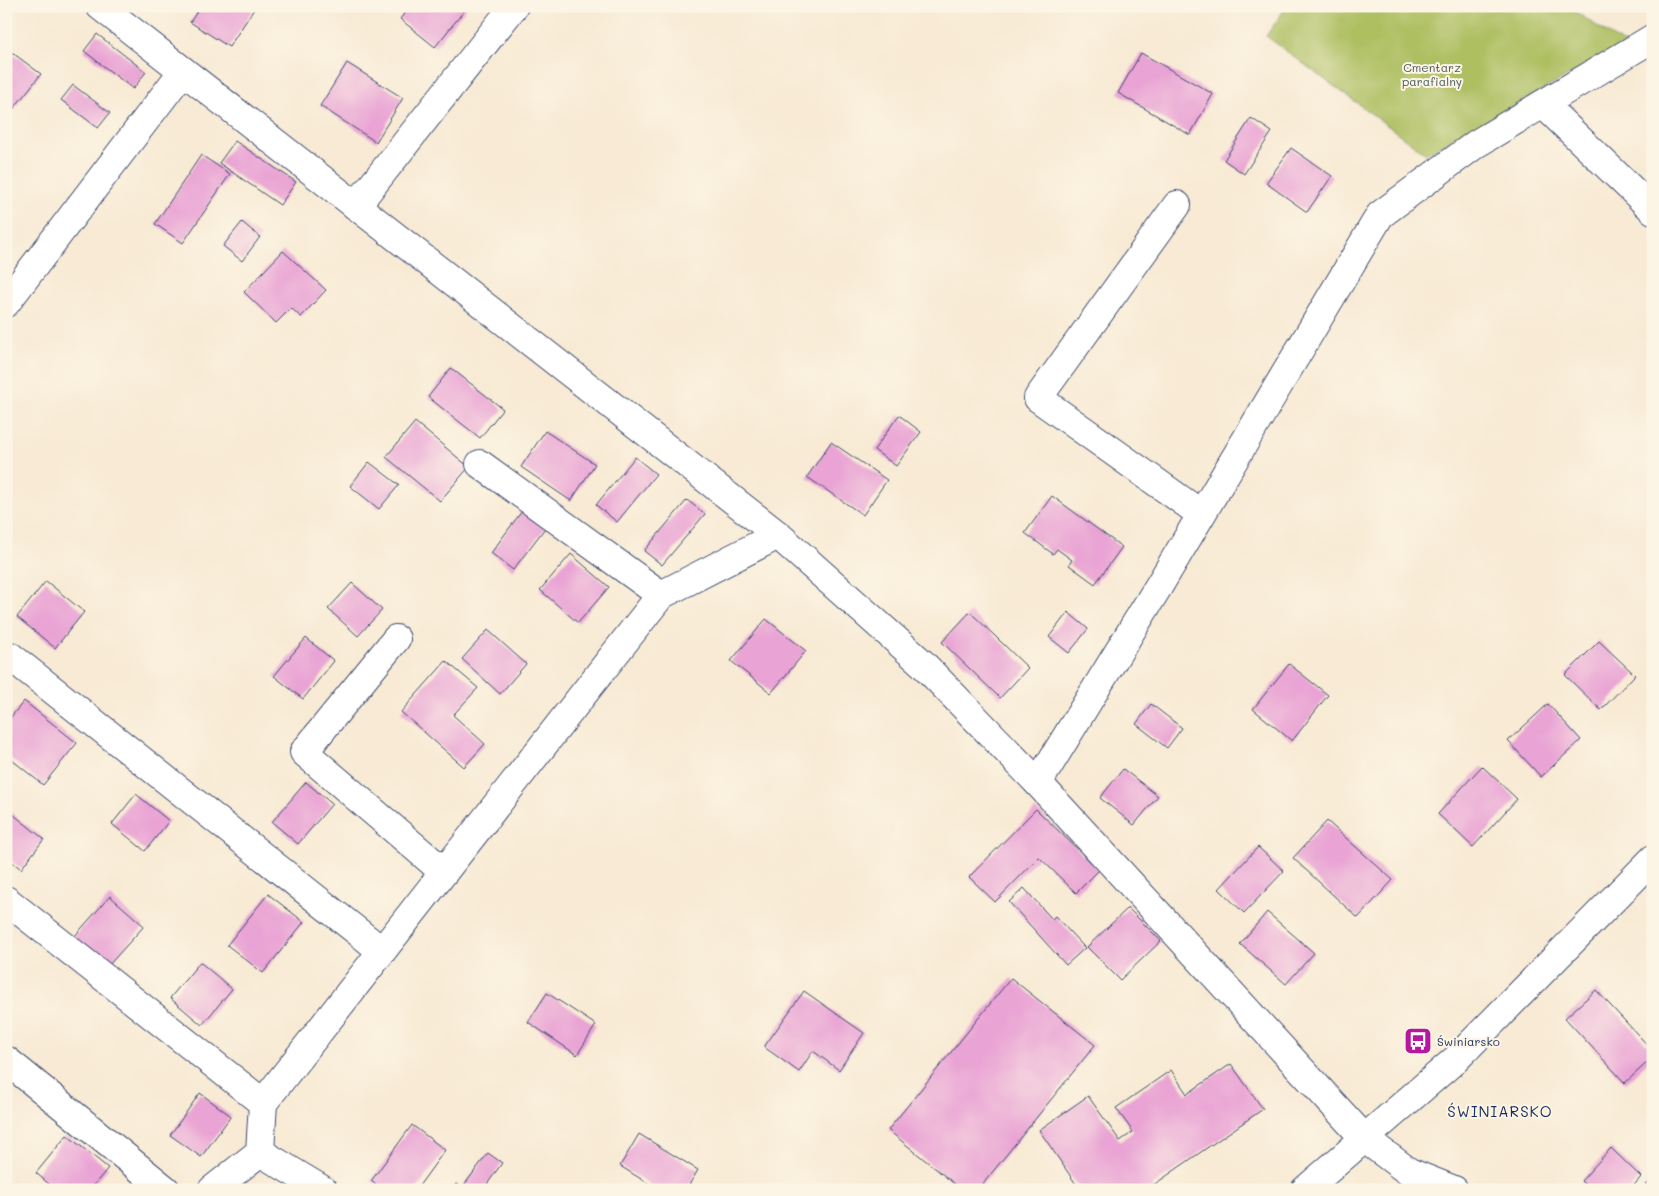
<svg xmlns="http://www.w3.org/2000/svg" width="1659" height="1196" font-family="Mali,sans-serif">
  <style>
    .green { fill: #aebf62; stroke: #647760 }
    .building { fill: #e9a3d4 }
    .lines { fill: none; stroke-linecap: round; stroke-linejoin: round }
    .minor-casing { stroke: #3c4b70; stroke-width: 30 }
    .minor { stroke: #fff; stroke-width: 28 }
    .labels { text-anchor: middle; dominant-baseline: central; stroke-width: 4; stroke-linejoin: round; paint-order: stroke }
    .park-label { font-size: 12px; fill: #475a5f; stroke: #fcf5e5 }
    .poi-label { font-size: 12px; fill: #1b2f5e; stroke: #fcf5e5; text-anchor: start }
    .quarter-label { font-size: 15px; letter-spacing: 1px; fill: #1b2f5e; stroke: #fcf5e5 }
  </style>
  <rect width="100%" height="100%" fill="#fcf5e5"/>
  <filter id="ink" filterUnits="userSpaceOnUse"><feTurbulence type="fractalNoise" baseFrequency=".02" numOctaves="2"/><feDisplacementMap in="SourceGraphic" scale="10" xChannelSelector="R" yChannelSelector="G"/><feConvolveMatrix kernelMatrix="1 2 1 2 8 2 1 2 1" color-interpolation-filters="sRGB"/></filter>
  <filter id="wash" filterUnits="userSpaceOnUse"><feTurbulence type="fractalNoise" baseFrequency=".0096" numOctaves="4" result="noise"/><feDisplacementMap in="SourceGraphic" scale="20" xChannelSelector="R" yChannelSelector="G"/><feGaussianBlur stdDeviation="1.12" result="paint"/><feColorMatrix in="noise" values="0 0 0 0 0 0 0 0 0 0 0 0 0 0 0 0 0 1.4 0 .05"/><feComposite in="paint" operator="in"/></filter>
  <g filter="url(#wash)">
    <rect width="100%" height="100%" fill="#f8ead4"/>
    <polygon class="green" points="1287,6 1567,6 1625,45 1426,154 1266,36"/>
    <g id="blocks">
      <g class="building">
        <polygon points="201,6 256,6 229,47 190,22"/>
        <polygon points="410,6 468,6 435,47 400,19"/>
        <polygon points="97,34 146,72 133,89 84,51"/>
        <polygon points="6,48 41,74 7,117 6,117"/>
        <polygon points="1141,53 1213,94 1190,135 1118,93"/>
        <polygon points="347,63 403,98 376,142 320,106"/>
        <polygon points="73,85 110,113 98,128 61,100"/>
        <polygon points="1251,118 1272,132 1244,174 1224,160"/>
        <polygon points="235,141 296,182 280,205 219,163"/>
        <polygon points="1291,148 1332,176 1307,212 1266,183"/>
        <polygon points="201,155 230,174 183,243 155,224"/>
        <polygon points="242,222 260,237 242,261 223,246"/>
        <polygon points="283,251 326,290 301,317 291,308 276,323 244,292"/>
        <polygon points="451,368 503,409 480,438 428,397"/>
        <polygon points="899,415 921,432 896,466 874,450"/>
        <polygon points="415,422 469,467 440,501 386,457"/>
        <polygon points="545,431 595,464 571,501 521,467"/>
        <polygon points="831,442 887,480 863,515 807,477"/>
        <polygon points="635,457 656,474 617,522 596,505"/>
        <polygon points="369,462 399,485 379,509 350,486"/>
        <polygon points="1052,496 1122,547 1095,584 1069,565 1072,560 1057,549 1053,554 1025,533"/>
        <polygon points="687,500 705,514 662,565 644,551"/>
        <polygon points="522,511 545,528 513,570 491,553"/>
        <polygon points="571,554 609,587 578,623 540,590"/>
        <polygon points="46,581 84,612 55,648 17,617"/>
        <polygon points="352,583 382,610 358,636 328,609"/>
        <polygon points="970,612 1028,668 1000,698 942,642"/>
        <polygon points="1068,612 1088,629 1069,653 1049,637"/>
        <polygon points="766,619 806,651 771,693 731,661"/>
        <polygon points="488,630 526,664 500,694 462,659"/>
        <polygon points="306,638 334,661 303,699 274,676"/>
        <polygon points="1599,641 1635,675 1601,710 1565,675"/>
        <polygon points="446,661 478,688 453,715 485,744 464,767 401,712"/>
        <polygon points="1289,664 1328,695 1292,741 1253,709"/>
        <polygon points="24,701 77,743 43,785 6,755 6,723"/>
        <polygon points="1151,704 1182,728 1167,748 1136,724"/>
        <polygon points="1548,704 1581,740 1541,777 1508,741"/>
        <polygon points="1482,766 1517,799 1473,847 1438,814"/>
        <polygon points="1123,769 1158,796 1134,825 1100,798"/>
        <polygon points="306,782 332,804 298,844 272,822"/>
        <polygon points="136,794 169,821 145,851 112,824"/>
        <polygon points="1036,809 1099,870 1076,893 1039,857 995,902 969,877"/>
        <polygon points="9,811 44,839 21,869 6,857 6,815"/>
        <polygon points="1327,821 1393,880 1358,918 1293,858"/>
        <polygon points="1258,847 1284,871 1244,913 1219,889"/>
        <polygon points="1024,888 1052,919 1055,916 1085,948 1066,965 1009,902"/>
        <polygon points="268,894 304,922 263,973 227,945"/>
        <polygon points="110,896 144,926 107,967 73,938"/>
        <polygon points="1128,908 1161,941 1120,980 1087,947"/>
        <polygon points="1267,912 1314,953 1286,984 1240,944"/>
        <polygon points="200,962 232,989 202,1025 170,998"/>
        <polygon points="1011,978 1095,1045 978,1190 962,1190 888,1130"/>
        <polygon points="1596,990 1653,1051 1653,1057 1625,1083 1565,1018"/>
        <polygon points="804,991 864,1033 839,1070 813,1051 799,1072 764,1047"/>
        <polygon points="547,993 596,1025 577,1055 528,1022"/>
        <polygon points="1231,1064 1263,1109 1152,1186 1154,1190 1080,1190 1039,1130 1088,1096 1120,1141 1133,1132 1116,1108 1171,1070 1187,1094"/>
        <polygon points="200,1093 231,1116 201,1157 170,1135"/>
        <polygon points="412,1125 445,1150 416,1190 384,1190 371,1181"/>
        <polygon points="639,1134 698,1170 686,1190 659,1190 620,1166"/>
        <polygon points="67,1135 108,1168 90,1190 56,1190 36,1173"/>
        <polygon points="1611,1148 1641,1177 1630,1190 1591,1190 1581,1181"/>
        <polygon points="488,1153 502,1163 483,1190 452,1190 456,1184 462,1188"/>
        <polygon points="1653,1179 1653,1190 1646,1190 1644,1187"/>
      </g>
    </g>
  </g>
  <g filter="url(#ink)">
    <use href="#blocks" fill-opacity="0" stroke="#3c4b70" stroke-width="1"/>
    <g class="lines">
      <defs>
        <g id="minor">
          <polyline points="100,6 778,535 923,664 1038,783 1365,1139 1409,1172 1454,1190"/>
          <polyline points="1543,104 1653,210"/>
          <polyline points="1177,205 1038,398 1201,514"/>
          <polyline points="356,206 514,6"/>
          <polyline points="6,303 183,71"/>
          <polyline points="480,464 661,595"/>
          <polyline points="396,639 304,752 444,872"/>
          <polyline points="10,656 382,951"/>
          <polyline points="1038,783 1160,584 1380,215 1476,144 1653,38"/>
          <polyline points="6,900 263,1103"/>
          <polyline points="6,1060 166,1190"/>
          <polyline points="260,1152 323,1190"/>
          <polyline points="212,1190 260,1152 263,1103 661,595 778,535"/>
          <polyline points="1305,1190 1456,1059 1653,859"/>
        </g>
      </defs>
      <use href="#minor" class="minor-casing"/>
      <use href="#minor" class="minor"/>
    </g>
  </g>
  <defs>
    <symbol id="bus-square" viewBox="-11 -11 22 22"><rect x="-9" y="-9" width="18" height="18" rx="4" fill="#b5179e" stroke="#fcf5e5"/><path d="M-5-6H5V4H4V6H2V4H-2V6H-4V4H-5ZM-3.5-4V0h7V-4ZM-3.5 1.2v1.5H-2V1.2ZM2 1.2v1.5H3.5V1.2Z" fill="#fff"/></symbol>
  </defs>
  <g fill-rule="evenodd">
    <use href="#bus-square" x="1402" y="1025" width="32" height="32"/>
  </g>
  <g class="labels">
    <g class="park-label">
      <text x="1432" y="67">Cmentarz<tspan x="1432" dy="14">parafialny</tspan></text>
    </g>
    <g class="poi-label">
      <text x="1437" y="1041">Świniarsko</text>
    </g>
    <g class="quarter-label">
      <text x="1500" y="1111">ŚWINIARSKO</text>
    </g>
  </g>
  <rect width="1659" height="1196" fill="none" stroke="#fcf5e5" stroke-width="25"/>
</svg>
